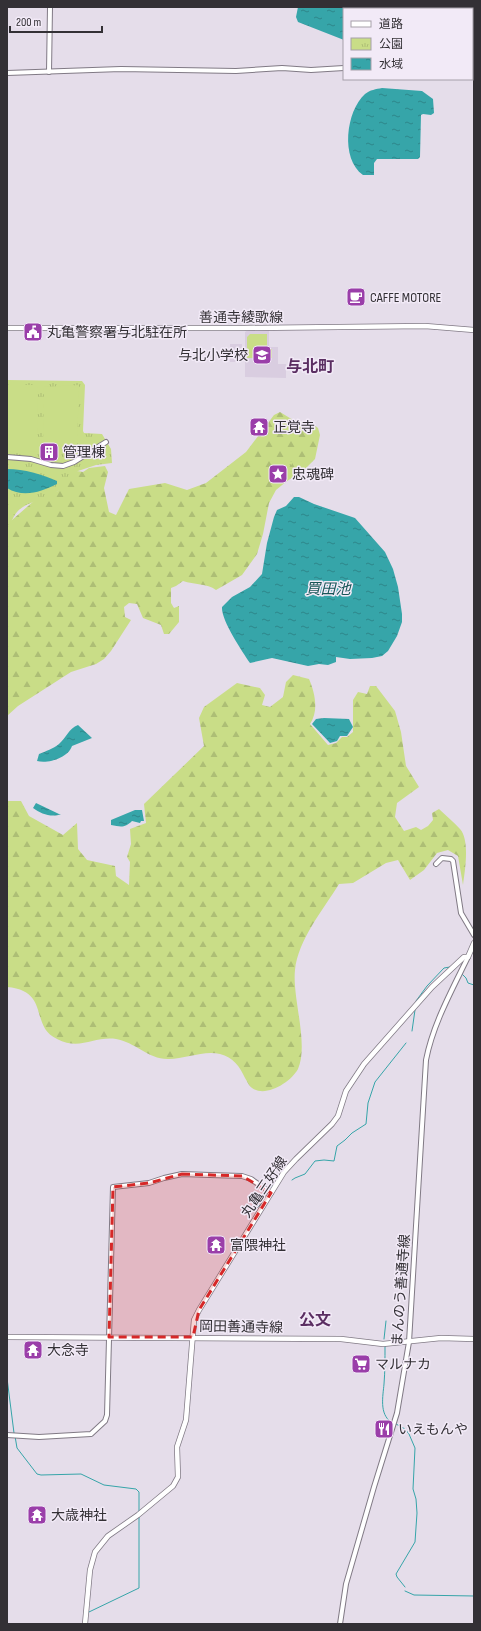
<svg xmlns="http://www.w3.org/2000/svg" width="481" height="1631" font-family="'Sofia Sans Condensed','Noto Sans JP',sans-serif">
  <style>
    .built { fill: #d9cde0 }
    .forest { fill: url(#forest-firs) }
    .park { fill: url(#park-tufts) }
    .pitch { fill: #c9dd87 }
    .water { fill: url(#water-ripples) }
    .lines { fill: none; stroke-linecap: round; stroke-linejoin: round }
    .stream { stroke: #36a5a9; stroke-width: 1 }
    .secondary-casing { stroke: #817a85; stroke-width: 6 }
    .primary-casing { stroke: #817a85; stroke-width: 6 }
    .secondary { stroke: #fff; stroke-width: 4 }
    .primary { stroke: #fff; stroke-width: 4.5 }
    .marked { fill: #d62828; fill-opacity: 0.2; stroke: #d62828; stroke-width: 3; stroke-dasharray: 8 5; stroke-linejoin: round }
    .labels { text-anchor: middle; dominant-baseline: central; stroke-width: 3; stroke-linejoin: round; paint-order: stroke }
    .poi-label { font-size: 14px; fill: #333035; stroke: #f2eaf7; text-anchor: start }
    .street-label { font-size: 14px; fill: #333035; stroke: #f2eaf7 }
    .water-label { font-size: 15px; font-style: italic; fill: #175557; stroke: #f2eaf7 }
    .quarter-label { font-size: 16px; font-weight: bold; fill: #5b2e62; stroke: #f2eaf7 }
  </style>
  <defs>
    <pattern id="forest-firs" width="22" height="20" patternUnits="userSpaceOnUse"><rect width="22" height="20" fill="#c9dd87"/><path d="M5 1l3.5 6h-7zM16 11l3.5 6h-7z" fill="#adbe75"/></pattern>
    <pattern id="park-tufts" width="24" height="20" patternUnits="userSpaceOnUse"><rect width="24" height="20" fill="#c9dd87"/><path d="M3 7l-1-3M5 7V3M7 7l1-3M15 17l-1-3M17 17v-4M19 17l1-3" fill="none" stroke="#adbe75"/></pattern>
    <pattern id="water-ripples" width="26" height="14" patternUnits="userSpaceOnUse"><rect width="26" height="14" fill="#36a5a9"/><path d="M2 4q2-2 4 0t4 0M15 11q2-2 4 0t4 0" fill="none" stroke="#2e878a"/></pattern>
  </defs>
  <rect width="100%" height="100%" fill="#e5ddea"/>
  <g class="built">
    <polygon points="248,330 269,330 269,347 278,347 278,364 286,364 286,378 245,377 245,332"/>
    <rect x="230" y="344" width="12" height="18"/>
  </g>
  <g class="forest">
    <path d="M280,412L293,420L313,424L318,428L320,435L315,459L302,472L287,481L276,490L269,503L263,534L257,554L242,575L216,590C207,583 194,585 183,581L176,586L171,588V603L174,608L179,606V622L169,634H164L161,625L143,618L137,604L129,603L124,607L125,617L131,620L111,651L104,659L96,664L71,672L18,706L7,716V523L12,520L35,500L58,491C65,476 64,468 83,472L89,468L105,466L108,472L104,488L109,512L116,515L129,489L165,483L187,490L206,483L246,452L274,415Z"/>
    <path d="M293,675L309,679C315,693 319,711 310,724L328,745L336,743L342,737H347L353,732V700L358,692L367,694L370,686H376L395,711L401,732L406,766L419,787L397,803L395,817L404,831L416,827L421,830L428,826L433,820L432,813L439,809C446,816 454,822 460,829C470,840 465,870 463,885L458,856L448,850L437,853L424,870L410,880L398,860L386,863L353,883L339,884C323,910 298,940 295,970C292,997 309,1044 298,1069C291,1082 266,1098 252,1088C249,1086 247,1081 245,1078C240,1067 233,1057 220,1054C204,1050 185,1059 169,1059C149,1060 135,1042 116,1039C94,1036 80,1051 57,1039C29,1026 51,991 7,987V801H21L29,816L63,835L77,823L78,849L87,860L115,866L116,876L129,885L130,862L127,857L131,844L130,829L146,823L144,804L204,746L199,718L204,707L237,683L260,688L265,695L262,705L270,707L283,697L286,682Z"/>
  </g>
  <g class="park">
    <path d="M7,380L82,381L85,385L83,431L84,433L102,434L111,449L112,463L96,465L69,474L70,480C65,486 58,492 51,495C40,501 26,502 17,512C13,516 12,523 7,527Z"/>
    <polygon points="286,461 292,462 292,464 285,472 277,476 271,474 274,464"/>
  </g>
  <g class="pitch">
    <polygon points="250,334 267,334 267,349 272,349 272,358 247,358 247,337"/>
    <polygon points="7,385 38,385 37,452 7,451"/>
    <polygon points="79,385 77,445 43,446 44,387"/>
  </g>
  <g class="water">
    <polygon points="298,7 379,7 379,9 344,9 344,40 298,22 296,17"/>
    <path d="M382,88L422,91L433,99L434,113L431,115L423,114L421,115L420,157L418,159H377L374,163V175H363C340,159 346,111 365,94C370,90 376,89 382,88Z"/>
    <path d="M7,469C25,469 41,474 57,481V484C41,492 23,498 7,488Z"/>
    <path d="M294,497H299L314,504L355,518L385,552L393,569L398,587L402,614V622L397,636L388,651L382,656L372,658L350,659L336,657V662L328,665L319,664L308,666L272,658L250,663C242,651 221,620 222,607L232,597L250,587L262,574L267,543L274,517L277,510L286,506Z"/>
    <polygon points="324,718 349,719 353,727 347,736 340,736 337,741 330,743 312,724 316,719"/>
    <path d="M78,725L92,738L72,746C68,758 48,764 37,761L39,754C46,751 53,749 59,744C66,738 69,728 78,725Z"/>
    <path d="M36,803L59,814H61C52,818 41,814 33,808Z"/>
    <path d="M135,810H142L144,821H141L140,823L132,821C125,828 121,827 111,825V820Z"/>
  </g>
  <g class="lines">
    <g class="stream">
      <polyline points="461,973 466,978 468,983 474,985"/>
      <polyline points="416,1001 427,986 444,968 450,967"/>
      <polyline points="412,1031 415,1010"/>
      <polyline points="292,1180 295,1178 305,1174 315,1161 324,1160 334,1161 337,1146 345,1140 352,1133 366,1124 368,1103 375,1082 406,1043"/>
      <polyline points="268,1190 275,1182"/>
      <polyline points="250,1208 257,1208 261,1204 267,1192"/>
      <polyline points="384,1339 386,1321"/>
      <path d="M385,1346C385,1359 385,1372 384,1384C383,1396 379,1414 391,1422"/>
      <polyline points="7,1378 14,1433"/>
      <polyline points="396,1424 405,1429 409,1434 415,1448 413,1489 416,1499 417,1513 415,1542 396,1574 397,1577 405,1587"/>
      <polyline points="15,1436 17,1448 37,1474 41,1475 81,1474 104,1485 136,1489 139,1492 139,1512"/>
      <polyline points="405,1591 414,1595 474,1596"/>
      <polyline points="89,1612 139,1588 139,1517"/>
    </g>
    <defs>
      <g id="secondary">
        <polyline points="472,69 474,69"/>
        <polyline points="49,72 50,7"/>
        <polyline points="7,73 121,69 236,71 282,68 311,70 344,68"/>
        <polyline points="7,457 31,459 51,465 63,466 74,462 106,442"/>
        <polyline points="436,864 442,858 451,859 453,861 461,913 474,935"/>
        <polyline points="7,1435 39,1437 91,1434 105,1421 107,1415 113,1187 149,1183 164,1178 182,1174 210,1175 242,1176 251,1179 271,1193"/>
        <path d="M340,1624L346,1584L374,1487L397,1413L409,1342L426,1060C433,1024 452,990 468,957"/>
      </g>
      <g id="primary">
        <polyline points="7,328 244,328 425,326 474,330"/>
        <polyline points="7,1337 341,1339 383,1344 441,1338 474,1339"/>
        <polyline points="85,1624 90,1570 95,1552 108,1536 138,1515 173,1486 178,1477 177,1447 186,1420 194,1320 199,1310 284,1172 296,1159 332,1124 338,1116 346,1091 364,1064 432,987 464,957 468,957 474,943"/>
      </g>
    </defs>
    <use href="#secondary" class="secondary-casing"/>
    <use href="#primary" class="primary-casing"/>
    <use href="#secondary" class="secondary"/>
    <use href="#primary" class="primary"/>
  </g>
  <path class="marked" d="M182,1174L242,1176L271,1193L199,1310L193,1337H109L113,1187L149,1183Z"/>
  <defs>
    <symbol id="cafe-square" viewBox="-11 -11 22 22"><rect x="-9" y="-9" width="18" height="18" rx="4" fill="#9a3ea9" stroke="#f2eaf7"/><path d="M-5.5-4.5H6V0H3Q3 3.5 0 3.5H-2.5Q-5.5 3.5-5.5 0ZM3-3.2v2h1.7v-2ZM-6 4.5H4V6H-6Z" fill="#fff"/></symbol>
    <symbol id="civic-square" viewBox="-11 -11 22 22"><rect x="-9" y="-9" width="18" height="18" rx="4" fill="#9a3ea9" stroke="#f2eaf7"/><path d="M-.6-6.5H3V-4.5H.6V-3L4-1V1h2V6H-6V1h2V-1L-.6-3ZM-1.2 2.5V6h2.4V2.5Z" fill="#fff"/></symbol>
    <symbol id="school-square" viewBox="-11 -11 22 22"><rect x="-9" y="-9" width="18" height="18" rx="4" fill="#9a3ea9" stroke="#f2eaf7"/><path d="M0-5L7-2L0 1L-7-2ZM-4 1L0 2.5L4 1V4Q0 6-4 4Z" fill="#fff"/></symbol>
    <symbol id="temple-square" viewBox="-11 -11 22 22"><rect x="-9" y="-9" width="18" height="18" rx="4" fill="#9a3ea9" stroke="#f2eaf7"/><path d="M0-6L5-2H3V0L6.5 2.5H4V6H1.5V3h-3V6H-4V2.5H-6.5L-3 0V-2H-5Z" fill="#fff"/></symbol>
    <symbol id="building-square" viewBox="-11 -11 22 22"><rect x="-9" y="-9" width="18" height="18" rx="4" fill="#9a3ea9" stroke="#f2eaf7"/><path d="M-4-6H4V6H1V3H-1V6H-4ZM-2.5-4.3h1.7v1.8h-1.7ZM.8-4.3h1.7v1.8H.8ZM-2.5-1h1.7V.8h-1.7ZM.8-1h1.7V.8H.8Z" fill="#fff"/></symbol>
    <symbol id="sight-square" viewBox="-11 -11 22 22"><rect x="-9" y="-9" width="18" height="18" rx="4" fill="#9a3ea9" stroke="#f2eaf7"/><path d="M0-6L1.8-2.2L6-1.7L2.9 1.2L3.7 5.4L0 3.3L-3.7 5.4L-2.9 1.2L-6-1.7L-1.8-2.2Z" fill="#fff"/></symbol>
    <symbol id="supermarket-square" viewBox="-11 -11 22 22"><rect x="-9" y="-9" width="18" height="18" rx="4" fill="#9a3ea9" stroke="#f2eaf7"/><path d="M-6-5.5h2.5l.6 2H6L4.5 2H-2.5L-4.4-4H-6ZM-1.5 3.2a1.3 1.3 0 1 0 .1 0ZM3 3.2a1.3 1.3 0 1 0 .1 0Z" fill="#fff"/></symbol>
    <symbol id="restaurant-square" viewBox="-11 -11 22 22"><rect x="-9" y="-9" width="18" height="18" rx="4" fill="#9a3ea9" stroke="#f2eaf7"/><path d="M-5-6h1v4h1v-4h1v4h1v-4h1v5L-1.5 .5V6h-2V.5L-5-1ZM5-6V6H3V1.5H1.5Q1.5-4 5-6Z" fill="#fff"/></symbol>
  </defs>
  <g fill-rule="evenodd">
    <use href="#cafe-square" x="345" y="286" width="22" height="22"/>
    <use href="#civic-square" x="22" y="321" width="22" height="22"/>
    <use href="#school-square" x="251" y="344" width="22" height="22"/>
    <use href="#temple-square" x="248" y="416" width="22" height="22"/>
    <use href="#building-square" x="38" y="441" width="22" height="22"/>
    <use href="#sight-square" x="267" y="463" width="22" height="22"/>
    <use href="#temple-square" x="205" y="1234" width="22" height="22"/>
    <use href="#temple-square" x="22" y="1339" width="22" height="22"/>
    <use href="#supermarket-square" x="350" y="1353" width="22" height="22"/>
    <use href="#restaurant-square" x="373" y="1418" width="22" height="22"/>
    <use href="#temple-square" x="26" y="1504" width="22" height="22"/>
  </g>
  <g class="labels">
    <g class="poi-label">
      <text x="370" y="297">CAFFE MOTORE</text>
      <text x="47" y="332">丸亀警察署与北駐在所</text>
      <text x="248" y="355" text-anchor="end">与北小学校</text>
      <text x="273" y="427">正覚寺</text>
      <text x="63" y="452">管理棟</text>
      <text x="292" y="474">忠魂碑</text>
      <text x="230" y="1245">富隈神社</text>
      <text x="47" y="1350">大念寺</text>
      <text x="375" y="1364">マルナカ</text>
      <text x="398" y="1429">いえもんや</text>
      <text x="51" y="1515">大歳神社</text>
    </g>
    <g class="street-label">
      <text x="241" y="317">善通寺綾歌線</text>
      <text transform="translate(264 1187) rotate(-56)">丸亀三好線</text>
      <text transform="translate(401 1290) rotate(-86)">まんのう善通寺線</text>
      <text transform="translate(241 1327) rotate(1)">岡田善通寺線</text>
    </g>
    <g class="water-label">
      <text x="328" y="589">買田池</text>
    </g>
    <g class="quarter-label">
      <text x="310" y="367">与北町</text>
      <text x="315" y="1320">公文</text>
    </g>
  </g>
  <rect width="481" height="1631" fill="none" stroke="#333035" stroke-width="16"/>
  <rect x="343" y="8" width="130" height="72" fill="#f2eaf7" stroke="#a6a0a9"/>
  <rect x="351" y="21" width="20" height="6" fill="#ffffff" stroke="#a6a0a9"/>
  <text x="379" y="28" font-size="12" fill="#333035">道路</text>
  <rect x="351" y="38" width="20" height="12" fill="url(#park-tufts)" stroke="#a6a0a9"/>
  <text x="379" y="48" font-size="12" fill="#333035">公園</text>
  <rect x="351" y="58" width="20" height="12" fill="url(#water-ripples)" stroke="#a6a0a9"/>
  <text x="379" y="68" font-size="12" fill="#333035">水域</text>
  <path d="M10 26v6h92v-6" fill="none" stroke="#333035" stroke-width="2"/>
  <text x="16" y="26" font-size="12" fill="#333035" stroke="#f2eaf7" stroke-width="3" paint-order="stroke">200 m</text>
</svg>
